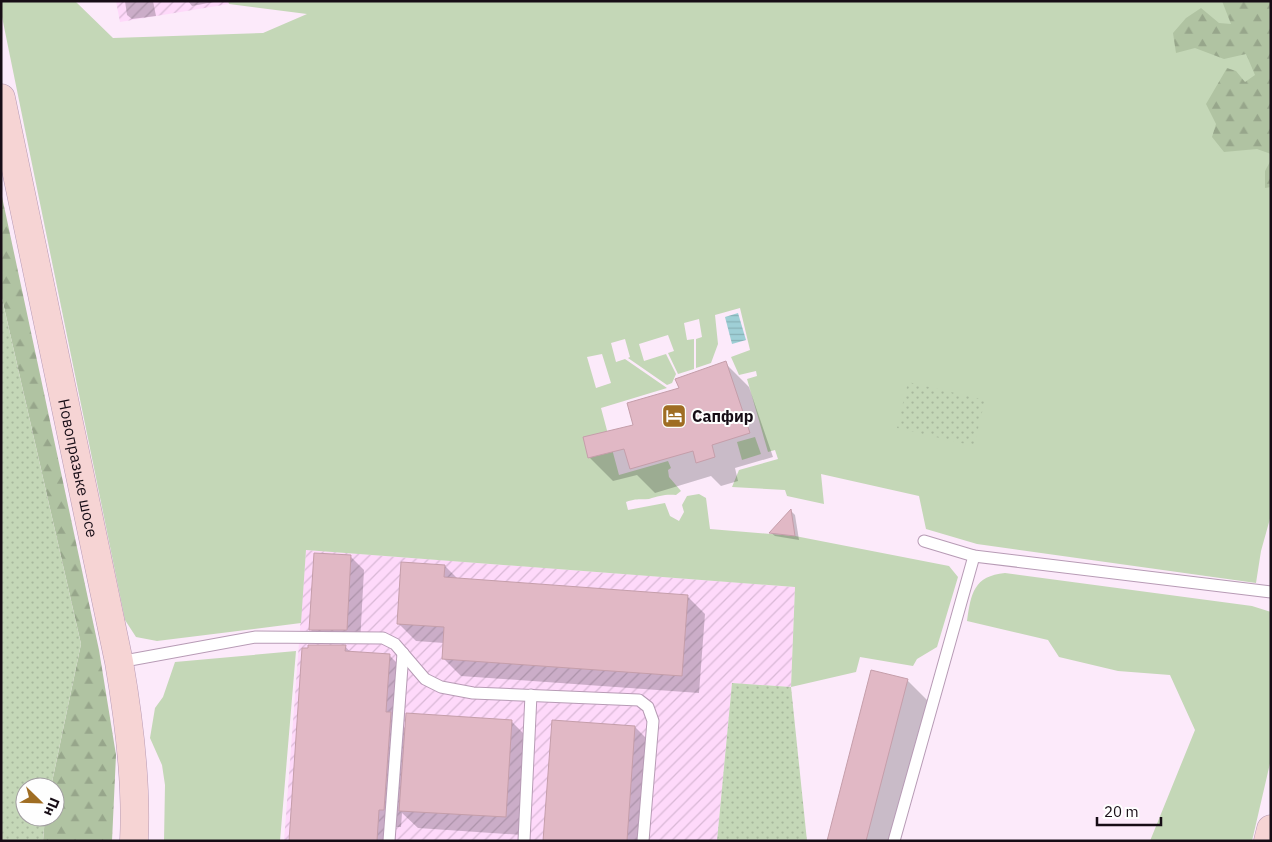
<svg xmlns="http://www.w3.org/2000/svg" width="1272" height="842" font-family="'IBM Plex Sans',sans-serif">
  <style>
    .industrial { fill: url(#industrial-furrows) }
    .grass { fill: #c4d7b7; fill-rule: evenodd }
    .forest { fill: url(#forest-firs) }
    .park { fill: url(#park-dots) }
    .water { fill: url(#water-rules) }
    .shadow { fill: #0003 }
    .building { fill: #e1b8c5; stroke: #c59eaa }
    .lines { fill: none; stroke-linecap: round; stroke-linejoin: round }
    .lane-casing { stroke: #b79bb5; stroke-width: 13 }
    .secondary-casing { stroke: #b79bb5; stroke-width: 29 }
    .lane { stroke: #fff; stroke-width: 11 }
    .secondary { stroke: #f6d4d4; stroke-width: 28 }
    .labels { text-anchor: middle; dominant-baseline: central; stroke-width: 4; stroke-linejoin: round; paint-order: stroke }
    .poi-label { font-size: 16px; font-weight: bold; fill: #170d16; stroke: #fefefe; text-anchor: start }
    .street-label { font-size: 16px; fill: #170d16; stroke: #fefefe }
  </style>
  <defs>
    <pattern id="industrial-furrows" width="10" height="10" patternUnits="userSpaceOnUse" patternTransform="scale(1.25)"><rect width="10" height="10" fill="#fed9fa"/><path d="M-1 1l2-2M0 10L10 0M9 11l2-2" fill="none" stroke="#d9b9d6"/></pattern>
    <pattern id="forest-firs" width="22" height="20" patternUnits="userSpaceOnUse" patternTransform="scale(1.25)"><rect width="22" height="20" fill="#b0c3a2"/><path d="M5 1l3.5 6h-7zM16 11l3.5 6h-7z" fill="#97a68b"/></pattern>
    <pattern id="park-dots" width="8" height="8" patternUnits="userSpaceOnUse" patternTransform="scale(1.25)"><rect width="8" height="8" fill="#c4d7b7"/><path d="M2 2h.1M6 6h.1" fill="none" stroke="#a8b79d" stroke-width="1.8" stroke-linecap="round"/></pattern>
    <pattern id="water-rules" width="6" height="5" patternUnits="userSpaceOnUse" patternTransform="scale(1.25)"><rect width="6" height="5" fill="#9fcfd6"/><path d="M0 2.5h6" fill="none" stroke="#88b1b7"/></pattern>
  </defs>
  <rect width="100%" height="100%" fill="#fceafa"/>
  <g class="industrial">
    <polygon points="116,1 228,1 229,4 120,22"/>
    <polygon points="306,550 795,587 791,687 732,683 717,841 284,841"/>
  </g>
  <g class="grass">
    <path d="M1,1H75L113,38L263,33L307,14L229,4L228,1H1271V515L1261,551L1256,583L977,544L926,529L919,496L821,474L824,504L787,496L785,490L732,487L739,470L778,459L775,450L768,452L747,379L757,376L756,371L739,375L731,357L750,350L740,308L715,315L718,344L711,363L696,368V339L702,337L699,319L684,323L687,340L694,339V369L678,374L668,353L674,351L668,335L639,344L644,361L666,354L676,374L672,383L667,385L628,358L630,357L625,339L611,343L616,362L625,359L667,388L601,408L619,475L668,461L671,468L668,470L669,477L681,491L676,495C665,494 659,496 649,499C641,500 637,498 626,502L628,510L665,503L670,516L679,521L684,512L682,505L687,496L699,494L706,498L710,529L795,536L949,566L958,577L937,647L917,659L913,666L860,657L856,672L791,687L795,587L306,550L301,623L157,641L136,637L125,620L1,12ZM602,354L611,383L596,388L587,357Z"/>
    <polygon points="755,437 761,454 742,460 737,442"/>
    <path d="M1005,573L1252,606L1271,612V759L1252,841H1150L1195,730L1170,675L1118,671L1059,657L1048,640L967,621C971,593 974,576 1005,573Z"/>
    <polygon points="296,651 280,841 164,841 165,785 162,765 150,738 155,708 163,697 175,662"/>
  </g>
  <g class="forest">
    <polygon points="1222,1 1271,1 1271,154 1257,149 1224,152 1212,137 1216,124 1206,104 1227,68 1236,71 1245,82 1255,75 1246,54 1224,59 1195,48 1176,53 1173,33 1186,18 1201,8 1219,23 1231,24"/>
    <polygon points="1271,160 1271,187 1265,188 1265,171"/>
    <polygon points="1,192 99,650 116,755 112,841 43,841 45,817 55,817 55,787 51,787 81,644 1,294"/>
  </g>
  <g class="park">
    <polygon points="1,294 81,644 51,787 25,787 25,817 45,817 43,841 1,841"/>
    <polygon points="908,382 985,400 974,446 897,428"/>
    <polygon points="732,683 791,687 807,841 717,841"/>
  </g>
  <polygon class="water" points="738,313 746,340 732,344 725,317"/>
  <g class="shadow">
    <polygon points="125,1 153,1 156,16 132,19 127,15"/>
    <polygon points="188,1 214,1 214,2 192,6"/>
    <polygon points="725,363 749,387 773,457 735,468 738,481 721,486 711,476 655,493 637,475 613,481 589,457 635,426 680,389"/>
    <polygon points="791,511 795,515 799,540 775,536 771,533"/>
    <polygon points="350,556 364,570 360,643 324,643 310,629"/>
    <polygon points="445,566 458,579 687,596 705,614 699,693 461,676 443,658 444,643 416,641 398,623"/>
    <polygon points="345,646 351,653 389,655 407,673 404,727 406,729 511,721 529,739 523,835 418,828 402,813 401,827 396,827 395,841 290,841"/>
    <polygon points="907,680 932,705 897,841 829,841"/>
    <polygon points="635,727 653,745 646,841 544,841"/>
  </g>
  <g class="building">
    <polygon points="726,361 750,433 712,445 715,457 696,463 693,451 630,469 624,449 588,458 583,437 633,425 627,403 679,388 675,379"/>
    <polygon points="791,509 795,536 769,533"/>
    <polygon points="314,553 351,555 347,630 309,630"/>
    <polygon points="401,562 445,565 444,577 688,595 682,676 442,659 444,627 397,624"/>
    <polygon points="308,645 346,645 345,651 390,654 386,712 391,712 384,810 379,810 377,841 289,841 302,648 308,648"/>
    <polygon points="871,670 908,679 866,841 827,841"/>
    <polygon points="406,713 512,720 506,817 399,811"/>
    <polygon points="552,720 635,726 627,841 543,841"/>
  </g>
  <g class="lines">
    <defs>
      <g id="lane">
        <polyline points="924,541 974,556 1271,592"/>
        <polyline points="119,662 256,637 383,638 395,644 425,679 441,687 473,693 639,700 648,707 653,721 643,841"/>
        <polyline points="389,841 403,653"/>
        <polyline points="524,841 531,695"/>
        <polyline points="894,841 974,556"/>
      </g>
      <g id="secondary">
        <path id="s1" d="M1,98L119,662C129,720 137,782 134,841"/>
        <polyline points="1268,841 1271,829"/>
      </g>
    </defs>
    <use href="#lane" class="lane-casing"/>
    <use href="#secondary" class="secondary-casing"/>
    <use href="#lane" class="lane"/>
    <use href="#secondary" class="secondary"/>
  </g>
  <defs>
    <symbol id="hotel-square" viewBox="-11 -11 22 22"><rect x="-9" y="-9" width="18" height="18" rx="4" fill="#9f6d23" stroke="#fefefe"/><path d="M-6-4.5h1.5V1H6V5H4.5V3h-9V5H-6ZM-4 0a1.8 1.8 0 1 1 3.6 0ZM.5 0V-2.5h3Q6-2.5 6 0Z" fill="#fff"/></symbol>
  </defs>
  <g fill-rule="evenodd">
    <use href="#hotel-square" x="660" y="402" width="28" height="28"/>
  </g>
  <g class="labels">
    <g class="poi-label">
      <text x="692" y="416">Сапфир</text>
    </g>
    <g class="street-label">
      <text stroke="none"><textPath href="#s1" startOffset="378">Новопразьке шосе</textPath></text>
    </g>
  </g>
  <rect width="1272" height="842" fill="none" stroke="#170d16" stroke-width="5"/>
  <g transform="translate(40 802) rotate(113)"><circle r="24" fill="#fefefe" stroke="#a29ea1"/>
  <path d="M0-4L9 19L0 12L-9 19Z" fill="#9f6d23"/>
  <text y="-8" font-size="14" font-weight="bold" text-anchor="middle" fill="#170d16">Пн</text>
  </g>
  <path d="M1097 817v8h64v-8" fill="none" stroke="#170d16" stroke-width="2.5"/>
  <text x="1104" y="817" font-size="15" fill="#170d16" stroke="#fefefe" stroke-width="4" paint-order="stroke">20 m</text>
</svg>
